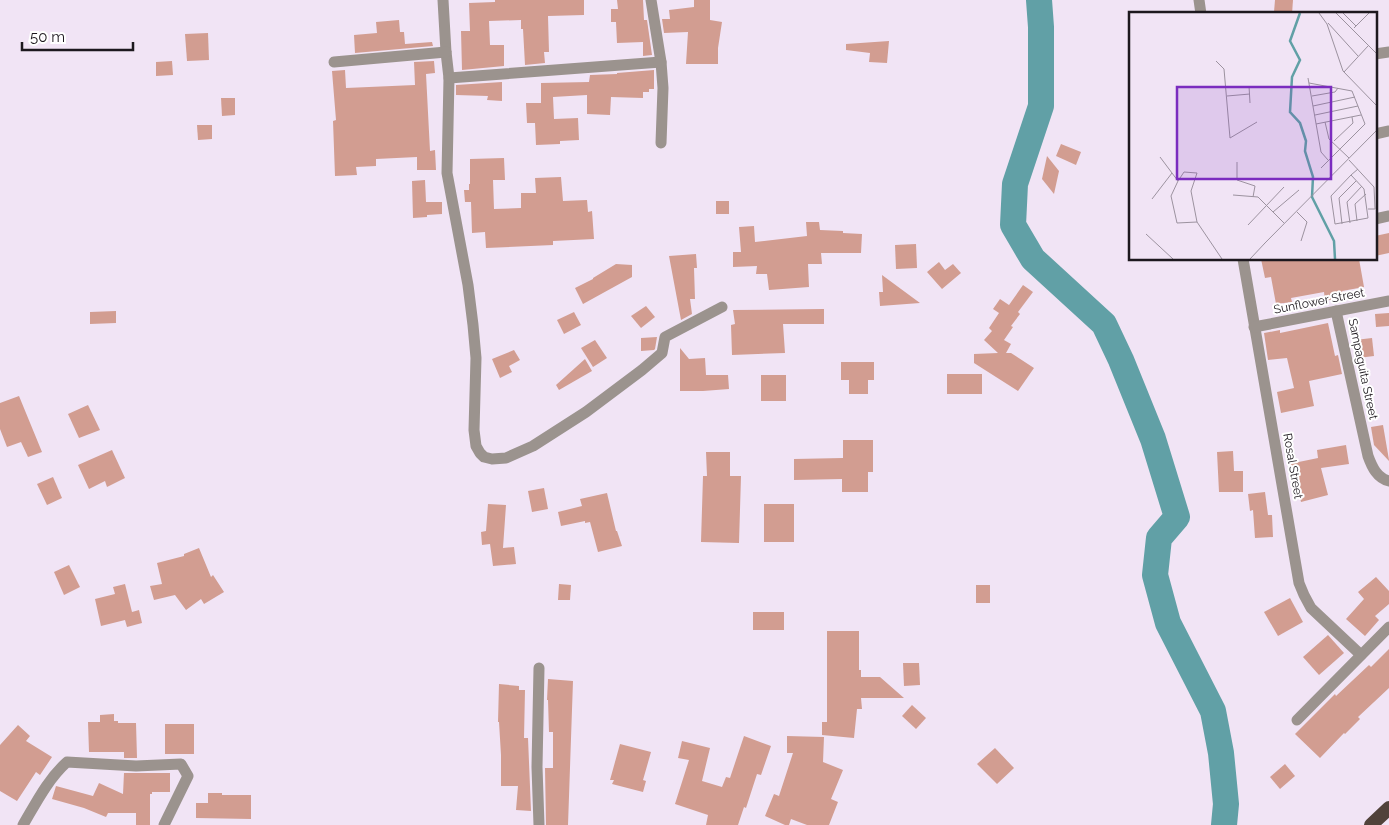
<svg xmlns="http://www.w3.org/2000/svg" width="1389" height="825" font-family="Raleway,sans-serif">
  <style>
    .lines { fill: none; stroke-linecap: round; stroke-linejoin: round }
    .river { stroke: #61a0a6; stroke-width: 26 }
    .building { fill: #d29d91 }
    .minor { stroke: #9b938e; stroke-width: 11 }
    .trunk { stroke: #51423a; stroke-width: 14 }
    .labels { text-anchor: middle; dominant-baseline: central; stroke-width: 4; stroke-linejoin: round; paint-order: stroke }
    .street-label { font-size: 12px; fill: #1d181e; stroke: #fff }
    .inset-river { fill: none; stroke: #61a0a6; stroke-width: 2.5 }
    .inset-road { fill: none; stroke: #9c929f; stroke-width: 1 }
    .view { fill: #7b2cbf; fill-opacity: 0.15; stroke: #7b2cbf; stroke-width: 2.5 }
    .inset-edge { fill: none; stroke: #1d181e; stroke-width: 2.5 }
  </style>
  <rect width="100%" height="100%" fill="#f1e4f5"/>
  <g class="lines">
    <polyline class="river" points="1039,0 1041,27 1041,106 1015,184 1013,225 1033,259 1104,324 1121,360 1153,439 1177,517 1159,538 1155,575 1168,623 1213,711 1221,753 1226,804 1224,825"/>
  </g>
  <g class="building">
    <polygon points="495,0 584,0 584,15 548,16 549,52 544,52 545,63 525,65 523,29 521,29 521,20 489,21 490,45 504,45 504,66 462,70 461,31 470,31 469,3 495,2"/>
    <polygon points="617,0 643,0 644,20 647,20 652,55 643,56 643,42 617,43 616,22 611,22 611,9 618,9"/>
    <polygon points="694,0 710,0 710,20 722,22 718,48 718,64 686,64 688,32 664,33 662,19 670,19 669,10 694,7"/>
    <polygon points="1275,0 1293,0 1292,14 1274,12"/>
    <polygon points="399,20 400,32 404,32 405,44 432,42 433,46 355,53 354,35 377,33 376,22"/>
    <polygon points="208,33 209,60 187,61 185,34"/>
    <polygon points="889,41 887,63 869,62 870,53 846,50 846,44"/>
    <polygon points="172,61 173,75 156,76 156,62"/>
    <polygon points="434,61 435,73 426,74 430,151 435,150 436,170 417,170 417,157 376,159 376,166 356,167 357,175 335,176 333,121 336,120 332,71 345,70 346,88 415,85 414,62"/>
    <polygon points="654,70 654,89 649,89 649,92 643,92 643,98 611,97 610,115 587,114 587,95 553,97 554,119 578,118 579,140 560,141 560,144 536,145 535,123 527,123 526,103 541,103 541,83 589,82 590,75 617,74 617,73"/>
    <polygon points="502,82 502,101 487,100 488,96 456,95 456,85"/>
    <polygon points="221,98 235,98 235,115 222,116"/>
    <polygon points="197,125 212,125 212,139 198,140"/>
    <polygon points="1061,144 1081,152 1076,165 1056,156"/>
    <polygon points="1047,156 1059,171 1054,194 1042,179"/>
    <polygon points="504,158 505,180 493,180 494,209 521,208 521,193 536,193 535,178 561,177 563,201 587,200 588,212 592,211 594,239 553,241 553,245 486,248 485,232 472,233 471,202 465,202 464,190 469,190 469,184 470,184 470,159"/>
    <polygon points="425,180 426,202 442,202 442,214 427,215 427,217 413,218 412,181"/>
    <rect x="716" y="201" width="13" height="13"/>
    <polygon points="806,222 819,222 820,230 843,231 843,233 862,234 861,253 821,253 822,264 808,264 809,287 769,290 767,274 756,274 757,266 733,267 733,252 741,252 739,227 754,226 755,242 807,236"/>
    <polygon points="1389,233 1389,253 1375,256 1375,236"/>
    <polygon points="916,244 917,268 896,269 895,245"/>
    <polygon points="696,254 697,268 694,268 695,299 690,299 692,314 681,320 669,256"/>
    <polygon points="1261,259 1359,259 1364,287 1342,291 1344,297 1325,301 1324,292 1291,298 1292,302 1276,304 1271,277 1265,278"/>
    <polygon points="939,262 945,270 953,264 961,273 942,289 927,272"/>
    <polygon points="616,264 632,265 632,277 583,304 575,288 593,279 593,278"/>
    <polygon points="882,275 920,303 880,306 879,292 883,292"/>
    <polygon points="1023,285 1033,292 1018,312 1020,314 1011,326 1013,327 1004,340 1011,344 1006,353 1011,353 1034,368 1018,391 974,363 974,354 998,353 984,340 992,331 989,328 999,313 993,309 1000,299 1009,305"/>
    <polygon points="646,306 655,317 641,328 631,316"/>
    <polygon points="824,309 824,324 783,324 785,353 732,355 731,325 735,324 733,310"/>
    <polygon points="116,311 116,323 90,324 90,312"/>
    <polygon points="574,312 581,325 564,334 557,320"/>
    <polygon points="1389,313 1389,326 1376,327 1375,314"/>
    <polygon points="1328,323 1335,356 1338,355 1342,374 1309,381 1314,406 1281,413 1277,392 1294,388 1287,358 1268,360 1264,333 1280,330 1280,333"/>
    <polygon points="657,337 655,349 654,350 641,351 641,338"/>
    <polygon points="1372,338 1374,356 1358,358 1355,340"/>
    <polygon points="595,340 607,358 593,367 581,348"/>
    <polygon points="680,348 689,359 705,358 706,375 728,375 729,389 703,391 680,391"/>
    <polygon points="514,350 520,360 509,366 512,372 500,378 492,359"/>
    <polygon points="585,359 592,371 559,390 556,385"/>
    <polygon points="841,362 874,362 874,380 868,380 868,394 849,394 849,380 841,380"/>
    <rect x="947" y="374" width="35" height="20"/>
    <rect x="761" y="375" width="25" height="26"/>
    <polygon points="19,396 42,452 28,457 21,442 7,447 0,429 0,403"/>
    <polygon points="88,405 100,430 79,438 68,414"/>
    <polygon points="1383,425 1389,460 1389,461 1374,445 1371,427"/>
    <polygon points="843,440 873,440 873,472 868,472 868,492 842,492 842,479 794,480 794,459 843,458"/>
    <polygon points="1346,445 1349,464 1321,468 1328,495 1301,502 1296,479 1299,478 1298,473 1291,474 1289,464 1318,458 1317,450"/>
    <polygon points="112,450 125,478 107,487 105,481 89,489 78,465"/>
    <polygon points="1233,451 1234,471 1243,471 1243,492 1219,492 1217,452"/>
    <polygon points="706,452 730,452 730,476 741,476 739,543 701,542 703,476 707,476"/>
    <polygon points="53,477 62,498 47,505 37,484"/>
    <polygon points="544,488 548,509 532,512 528,491"/>
    <polygon points="1265,492 1268,515 1272,515 1273,537 1255,538 1253,510 1250,511 1248,494"/>
    <polygon points="607,493 616,531 617,531 622,546 598,552 590,522 585,523 585,521 561,526 558,512 582,506 580,499"/>
    <polygon points="488,504 506,505 503,548 514,547 516,564 493,566 490,544 482,545 481,532 486,531"/>
    <rect x="764" y="504" width="30" height="38"/>
    <polygon points="199,548 211,577 213,575 224,592 204,604 201,599 186,610 175,595 154,600 150,586 162,584 157,563 184,556 184,554"/>
    <polygon points="69,565 80,587 64,595 54,572"/>
    <polygon points="1376,577 1389,591 1389,604 1375,616 1379,620 1365,636 1346,619 1364,599 1358,592"/>
    <polygon points="125,584 132,612 139,610 142,623 127,627 125,620 101,626 95,599 115,594 113,587"/>
    <polygon points="559,584 571,585 570,600 558,600"/>
    <rect x="976" y="585" width="14" height="18"/>
    <polygon points="1290,598 1303,622 1278,636 1264,612"/>
    <rect x="753" y="612" width="31" height="18"/>
    <polygon points="827,631 859,631 859,670 861,670 861,677 880,677 904,698 861,698 862,709 857,709 854,738 822,735 822,722 827,722"/>
    <polygon points="1328,635 1344,653 1319,675 1303,657"/>
    <polygon points="1389,649 1389,688 1358,717 1360,719 1345,734 1344,733 1320,758 1295,734 1335,694 1336,696 1369,665 1371,667"/>
    <polygon points="903,663 919,663 920,685 904,686"/>
    <polygon points="548,679 573,681 568,825 546,825 545,768 553,768 553,732 549,732 548,700 547,700"/>
    <polygon points="499,684 519,686 519,690 525,690 524,738 528,738 531,811 516,810 518,786 501,786 501,755 499,722 498,722"/>
    <polygon points="912,705 926,718 916,729 902,716"/>
    <polygon points="114,714 114,721 118,721 118,723 136,723 137,758 124,758 124,752 89,752 88,722 100,722 100,715"/>
    <rect x="165" y="724" width="29" height="30"/>
    <polygon points="18,725 30,736 26,741 52,757 40,775 36,772 17,801 0,791 0,745"/>
    <polygon points="744,736 771,746 761,775 757,774 746,808 744,807 738,825 706,825 708,815 675,804 689,760 678,758 682,741 710,748 702,781 722,787 726,777 730,778"/>
    <polygon points="787,736 824,737 823,762 843,770 831,799 838,802 829,825 807,825 791,819 789,825 785,825 765,816 774,794 779,796 793,753 787,753"/>
    <polygon points="620,744 651,752 643,780 646,781 643,792 612,784 614,780 610,780"/>
    <polygon points="995,748 1014,768 997,784 977,764"/>
    <polygon points="1285,764 1295,776 1280,789 1270,777"/>
    <polygon points="124,773 170,773 170,792 152,792 152,794 150,794 150,825 136,825 136,813 108,813 106,817 84,808 52,799 56,786 93,796 99,783 123,794"/>
    <polygon points="208,793 222,793 222,795 251,795 251,819 196,818 196,803 208,803"/>
  </g>
  <g class="lines">
    <g class="minor">
      <polyline points="443,0 446,52 449,78 447,173 468,285 473,325 476,358 474,430 476,446 480,453 484,457 492,459 506,458 533,446 586,412 642,370 662,353 665,337 722,307"/>
      <polyline points="651,0 661,62 663,88 661,143"/>
      <polyline points="1199,0 1201,14"/>
      <polyline points="1375,54 1389,52"/>
      <polyline points="334,62 446,52"/>
      <polyline points="449,78 661,62"/>
      <polyline points="1375,134 1389,131"/>
      <polyline points="1375,219 1389,216"/>
      <polyline points="1243,259 1299,583 1304,595 1311,608 1361,655"/>
      <path d="M1336,311L1368,456C1372,467 1377,478 1389,481"/>
      <polyline points="1254,327 1389,301"/>
      <polyline points="539,668 537,767 539,825"/>
      <polyline points="1297,720 1389,627"/>
      <path d="M23,825C36,803 48,779 67,762L136,766L181,764L188,776L164,825"/>
    </g>
    <polyline class="trunk" points="1371,825 1389,808"/>
  </g>
  <g class="labels">
    <g class="street-label">
      <text transform="translate(1319 301) rotate(-11)">Sunflower Street</text>
      <text transform="translate(1363 369) rotate(78)">Sampaguita Street</text>
      <text transform="translate(1293 466) rotate(80)">Rosal Street</text>
    </g>
  </g>
  <g transform="translate(1129 12)">
    <rect width="248" height="248" fill="#f1e4f5"/>
    <path class="inset-river" d="M171,1L161,29L171,48L163,65L161,100L171,111L177,129L176,139L184,165L183,185L205,229L206,247"/>
    <path class="inset-road" d="M190,1L198,12L214,59L247,93M207,1L247,41M214,1L227,14M199,11L229,44M225,16L240,1M87,49L95,57L101,126L128,110M215,60L239,34M179,66L192,140L199,148M180,71L223,79L236,112L192,156M120,74L121,91M98,84L121,82M183,84L206,80L209,76M184,94L226,85M186,103L229,94M196,110L200,127L220,146M187,112L232,103M205,129L224,111L223,105M31,145L49,169L42,184L48,211L68,210M220,148L245,175L246,197H239M108,150V168L126,174L124,185M222,163L235,177L239,206L206,212L202,184L222,163L229,157M49,169L55,160L68,161L62,179L68,210L93,247M104,183L129,185L155,211M23,187L43,161M144,200L170,178M168,200L178,210L172,229M228,209L226,192L237,182M221,211L218,190L233,174M213,212L210,186L227,169M119,213L155,175M17,222L44,247M135,232L247,119M121,247L136,231"/>
    <path class="view" d="M48,75H202V167H48Z"/>
    <rect width="248" height="248" class="inset-edge"/>
  </g>
  <path d="M22 42v8h111v-8" fill="none" stroke="#1d181e" stroke-width="2.5"/>
  <text x="30" y="42" font-size="15" fill="#1d181e" stroke="#ffffff" stroke-width="4" paint-order="stroke">50 m</text>
</svg>
